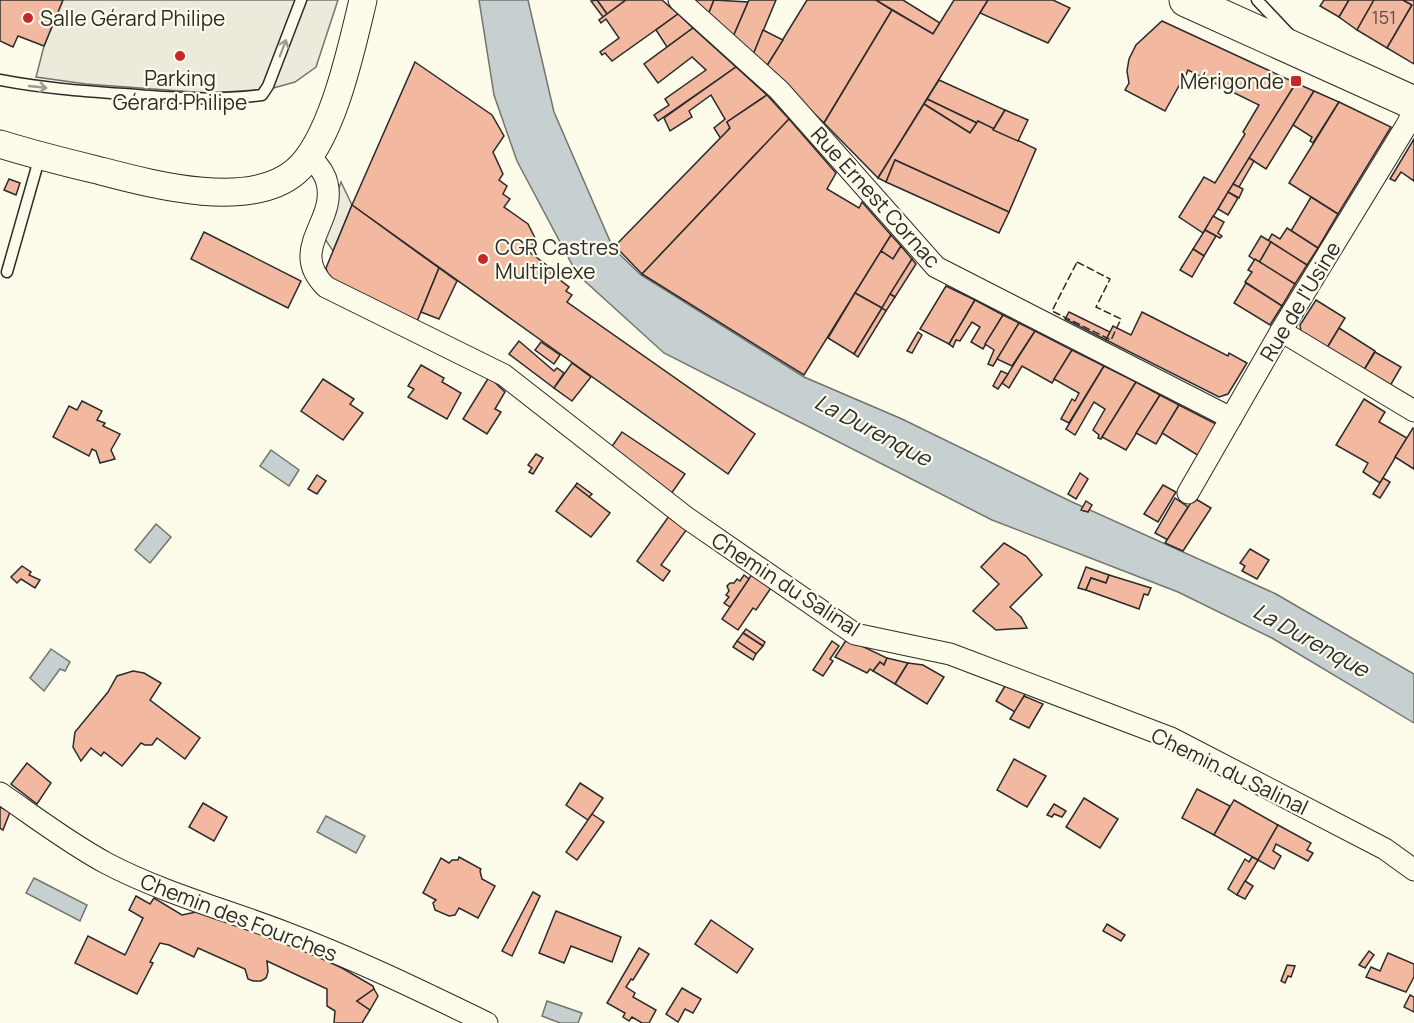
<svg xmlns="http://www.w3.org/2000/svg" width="1414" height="1023" font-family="Manrope,sans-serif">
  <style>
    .parking { fill: #eceadb; stroke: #74746e; stroke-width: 1.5 }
    .water { fill: #c7d0d0; stroke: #74746e; stroke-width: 1.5 }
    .building { fill: #f2b8a0; stroke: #2b2b2b; stroke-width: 1.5 }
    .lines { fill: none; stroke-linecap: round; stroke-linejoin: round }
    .service-casing { stroke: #2b2b2b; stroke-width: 13 }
    .minor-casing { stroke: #2b2b2b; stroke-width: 23 }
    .tertiary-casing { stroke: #2b2b2b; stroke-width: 29 }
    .primary-casing { stroke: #2b2b2b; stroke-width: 35 }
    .service { stroke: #fdfbea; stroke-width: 10 }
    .minor { stroke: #fdfbea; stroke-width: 21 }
    .tertiary { stroke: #fdfbea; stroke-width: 27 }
    .primary { stroke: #fdfbea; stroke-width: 33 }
    .fence { stroke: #2b2b2b; stroke-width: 1.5; stroke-dasharray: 8 3; stroke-linecap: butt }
    .oneway { stroke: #9e9d94 }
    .poi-dot { fill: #c62828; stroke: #fdfbea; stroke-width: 2 }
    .labels { text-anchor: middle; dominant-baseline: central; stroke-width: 4.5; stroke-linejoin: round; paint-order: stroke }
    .number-label { font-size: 18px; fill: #5d4e48 }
    .poi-label { font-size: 21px; fill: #2b2b2b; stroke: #fdfbea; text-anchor: start }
    .street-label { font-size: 21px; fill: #2b2b2b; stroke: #fdfbea }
    .water-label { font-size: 22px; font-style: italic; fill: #2b2b2b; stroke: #fdfbea }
  </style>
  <rect width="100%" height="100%" fill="#fdfbea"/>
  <g class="parking">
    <polygon points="63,0 338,0 316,67 295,82 270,89 207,93 86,84 36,77 44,46"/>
    <polygon points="341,182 352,205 333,251 323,236"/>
  </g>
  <g class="water">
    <polygon points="479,0 528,0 554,112 613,248 641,275 804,377 902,419 1070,501 1276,594 1414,674 1414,723 1272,638 1178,592 992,520 664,353 577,274 517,161 494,95"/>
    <polygon points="271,450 299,470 289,486 260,466"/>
    <polygon points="156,524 171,537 150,563 135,550"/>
    <polygon points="51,649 70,662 65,671 60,669 44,691 30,678"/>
    <polygon points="326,816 365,836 356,853 317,832"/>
    <polygon points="34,878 87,905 80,921 26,893"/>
    <polygon points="547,1001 582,1013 578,1023 560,1023 542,1016"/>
  </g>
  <g class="building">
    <polygon points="0,0 63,0 44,46 18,36 13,47 0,41"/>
    <polygon points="597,0 626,0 607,14"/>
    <polygon points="597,0 607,14 603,17 591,1"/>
    <polygon points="626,0 662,0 678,14 612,61 605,53 602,55 600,52 619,38 606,19 601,23 599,20"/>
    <polygon points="696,0 714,0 708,15 695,3"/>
    <polygon points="714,0 748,2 733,37 708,15"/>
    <polygon points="749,0 776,0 753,55 733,37"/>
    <polygon points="807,0 876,0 892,10 824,123 766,67"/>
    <polygon points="876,0 903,0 940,23 933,34"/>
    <polygon points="954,0 988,0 878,178 824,123 892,10 933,34"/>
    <polygon points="988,0 1053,0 1070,8 1048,43 980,13"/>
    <polygon points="1324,0 1349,0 1339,17 1320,6"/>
    <polygon points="1349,0 1374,0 1357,30 1339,17"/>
    <polygon points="1374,0 1403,0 1412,5 1387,48 1357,30"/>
    <polygon points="1403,0 1414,0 1414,64 1387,48 1412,5"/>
    <polygon points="678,14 693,28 667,47 656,30"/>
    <polygon points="1162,21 1296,83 1203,233 1179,217 1204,177 1215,183 1245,134 1243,132 1259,105 1188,70 1182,85 1180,84 1165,111 1125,90 1129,83 1127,71 1129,59 1136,45"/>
    <polygon points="693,28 736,67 658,121 654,115 669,105 665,99 706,70 692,57 658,83 644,64"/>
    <polygon points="763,30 783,40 766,67 753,55"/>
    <polygon points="415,62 492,115 504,136 493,152 503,174 499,180 507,186 503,194 510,199 504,207 528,224 536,240 528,251 553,270 551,273 569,287 566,291 572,295 567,302 755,434 728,474 352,205"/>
    <polygon points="736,67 767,95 727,122 730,128 721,139 714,128 725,119 711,95 689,111 692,117 670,131 664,118"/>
    <polygon points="939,80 1005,110 993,130 978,121 977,123 927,99"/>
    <polygon points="1296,83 1314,91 1266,169 1249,158"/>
    <polygon points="1314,91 1339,102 1313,143 1310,141 1312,137 1293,125"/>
    <polygon points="767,95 789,119 642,274 615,246 730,128 727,122"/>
    <polygon points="927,99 977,123 970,133 924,104"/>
    <polygon points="1339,102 1391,127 1338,214 1289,183"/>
    <polygon points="924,104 970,133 978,121 1036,149 1009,212 895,160 886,182 878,178"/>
    <polygon points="1005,110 1028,120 1018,141 993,130"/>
    <polygon points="789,119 836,173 827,189 859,208 862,202 891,235 804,375 642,274"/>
    <polygon points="1414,139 1414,181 1401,172 1395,181 1390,179"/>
    <polygon points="1249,158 1254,161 1239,187 1233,184"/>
    <polygon points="895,160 1009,212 999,233 886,182"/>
    <polygon points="9,179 20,183 16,195 4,190"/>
    <polygon points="1233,184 1243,189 1239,198 1228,192"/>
    <polygon points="1228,192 1238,198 1228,215 1218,209"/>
    <polygon points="1311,197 1338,214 1318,248 1291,231"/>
    <polygon points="352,205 439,268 416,324 329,280 326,268"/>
    <polygon points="1213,216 1224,222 1218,233 1222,236 1220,238 1205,230"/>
    <polygon points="1287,228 1318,248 1307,265 1268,241 1272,234 1280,239"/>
    <polygon points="1205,230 1216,236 1204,256 1193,249"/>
    <polygon points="204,232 301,281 288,308 191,259"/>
    <polygon points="891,235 901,246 893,259 881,251"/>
    <polygon points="1261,236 1271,242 1259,263 1249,256"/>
    <polygon points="1271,242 1307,265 1295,284 1259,263"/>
    <polygon points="901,246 912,259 882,308 855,293 881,251 893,259"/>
    <polygon points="1193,249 1204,256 1192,277 1180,270"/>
    <polygon points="912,259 916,264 895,297 890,294"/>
    <polygon points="1255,259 1295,284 1282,306 1245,282 1252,272 1248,270"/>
    <polygon points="439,268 457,281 439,319 421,312"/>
    <polygon points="1246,283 1282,306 1270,325 1234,303"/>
    <polygon points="946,286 975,300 949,344 920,329"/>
    <polygon points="855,293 882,308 854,354 828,338"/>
    <polygon points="890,294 895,297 886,311 882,308"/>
    <polygon points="975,300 1003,315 983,349 971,342 980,327 972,322 960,341 956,340 953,347 949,344"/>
    <polygon points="1316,300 1345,318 1327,348 1301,332 1300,325"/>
    <polygon points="882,308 886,311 858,357 854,354"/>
    <polygon points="1069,312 1110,332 1106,340 1065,319"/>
    <polygon points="1142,312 1228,356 1229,353 1247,363 1228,394 1219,397 1106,340 1113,326 1131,335"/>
    <polygon points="1003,315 1019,323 993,366 988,364 994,350 985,344"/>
    <polygon points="1019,323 1035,331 1012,366 997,359"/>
    <polygon points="1339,328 1375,351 1364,370 1327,348"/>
    <polygon points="1035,331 1072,350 1052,383 1022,366 1009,388 1002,383"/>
    <polygon points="918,332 922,335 912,353 907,351"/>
    <polygon points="519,341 554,371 557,368 564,373 554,388 509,354"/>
    <polygon points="541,342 560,355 554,364 535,350"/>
    <polygon points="1072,350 1104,366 1069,423 1061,419 1072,399 1075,401 1079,393 1054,379"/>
    <polygon points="1375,352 1401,367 1390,386 1364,370"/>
    <polygon points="572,363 591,377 572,401 554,388"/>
    <polygon points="421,365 444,378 442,382 461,393 447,419 408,397 414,389 408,386"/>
    <polygon points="1104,366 1136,382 1101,439 1098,438 1099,435 1093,430 1105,409 1094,402 1075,435 1066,429"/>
    <polygon points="1001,371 1008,374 998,389 993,386"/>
    <polygon points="489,377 505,392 495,409 501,412 487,434 463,419"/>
    <polygon points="323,379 354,399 350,404 363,413 343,440 301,411"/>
    <polygon points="1136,382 1160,395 1126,450 1102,437"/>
    <polygon points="1160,395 1179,405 1156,444 1136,433"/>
    <polygon points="1364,399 1385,412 1379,422 1407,438 1380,483 1363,472 1368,463 1336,445"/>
    <polygon points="82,401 102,411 97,420 105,423 103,426 120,434 111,450 115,459 100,463 96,451 92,449 89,456 53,437 69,406 77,410"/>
    <polygon points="1179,405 1218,425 1199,456 1162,433"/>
    <polygon points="1413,428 1414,429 1414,469 1395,457"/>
    <polygon points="622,432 685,474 671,494 608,452"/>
    <polygon points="536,454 543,458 533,474 529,472 532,468 528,465"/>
    <polygon points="1080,473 1088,479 1076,499 1068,494"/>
    <polygon points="317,475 326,481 317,494 308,489"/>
    <polygon points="1383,478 1390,482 1380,498 1373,494"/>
    <polygon points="577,483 592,494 589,497 575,486"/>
    <polygon points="1163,485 1176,492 1158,522 1144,514"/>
    <polygon points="575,486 610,513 591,537 556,511"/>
    <polygon points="1175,498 1188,507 1168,540 1155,533"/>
    <polygon points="1194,498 1211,508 1183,551 1165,543"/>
    <polygon points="1086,501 1092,505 1088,512 1081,510"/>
    <polygon points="669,516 687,529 661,565 670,571 663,581 637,561"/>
    <polygon points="1004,543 1026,556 1042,575 1010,607 1021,617 1027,628 996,630 973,611 999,584 981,567"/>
    <polygon points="1250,549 1269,560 1257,579 1242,571 1245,566 1240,563"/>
    <polygon points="22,566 31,572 29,575 40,580 35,588 21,579 17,583 11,577"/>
    <polygon points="1086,567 1109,575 1106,583 1091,578 1086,590 1078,588"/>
    <polygon points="752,574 771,588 756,610 753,608 738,630 722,619"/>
    <polygon points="744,575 749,579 730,607 724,603 729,597 726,595 729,591 727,586 730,583 734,583 737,579 740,581"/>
    <polygon points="1109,575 1151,588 1148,595 1144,594 1139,609 1086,590 1091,578 1106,583"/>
    <polygon points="746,629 765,642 763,646 743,633"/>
    <polygon points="743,633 763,646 756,654 737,641"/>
    <polygon points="847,639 887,658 884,665 880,662 873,671 870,669 867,673 835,657"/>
    <polygon points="737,641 756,654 753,660 733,647"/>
    <polygon points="832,641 839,646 830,659 833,661 823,676 813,670"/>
    <polygon points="887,658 908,663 895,684 873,671 880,662 884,665"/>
    <polygon points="908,663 923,665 944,677 927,704 895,684"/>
    <polygon points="133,671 144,673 161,683 150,700 200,738 185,759 157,738 152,745 145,745 141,743 122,766 104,752 101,756 91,748 81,761 73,747 75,732 108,692 117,676"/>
    <polygon points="1008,681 1028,689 1015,712 996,701"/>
    <polygon points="1024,696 1043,704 1029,728 1010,719"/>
    <polygon points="1014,759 1046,776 1027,807 997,790"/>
    <polygon points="27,763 51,783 37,804 11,784"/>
    <polygon points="580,783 603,798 588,820 566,805"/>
    <polygon points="1197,789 1230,806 1214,835 1182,818"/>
    <polygon points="1084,798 1118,819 1100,848 1066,827"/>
    <polygon points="1234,800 1278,825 1258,860 1214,835"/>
    <polygon points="203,803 227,817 214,841 189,827"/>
    <polygon points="1054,804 1066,811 1062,817 1054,814 1052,817 1047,815"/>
    <polygon points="0,807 10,812 3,830 0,828"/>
    <polygon points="592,814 604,822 577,860 566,852"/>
    <polygon points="1278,825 1311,843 1307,850 1313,853 1308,861 1276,844 1273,851 1281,856 1274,869 1258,860"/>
    <polygon points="459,857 481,869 480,871 482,879 495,886 478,918 459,908 455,915 449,916 435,910 433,903 436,900 423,893 441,858 449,863 452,860 458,860"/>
    <polygon points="1252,857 1258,860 1237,895 1228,889 1245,859 1249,862"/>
    <polygon points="1245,881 1253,886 1245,899 1237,895"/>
    <polygon points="533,892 540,896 512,956 502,951"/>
    <polygon points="136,896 150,904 154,898 182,915 196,912 280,939 342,968 373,986 374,989 357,1001 370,1010 362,1023 334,1023 335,1011 327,1006 327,989 267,961 268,972 266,978 261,981 253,981 248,979 245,969 198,948 194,957 169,945 160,943 150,962 153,963 137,994 75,963 88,936 125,955 143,918 129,910"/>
    <polygon points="556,911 621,937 612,962 571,946 564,963 539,953"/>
    <polygon points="711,920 753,949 737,973 695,944"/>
    <polygon points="1107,924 1125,935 1121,941 1103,931"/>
    <polygon points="639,948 649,954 633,980 631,979 626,987 635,993 633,997 656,1010 649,1023 642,1023 632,1017 629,1021 623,1017 625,1013 607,1003"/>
    <polygon points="1369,951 1374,955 1365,968 1359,965"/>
    <polygon points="1388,953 1414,964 1414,977 1406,992 1366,977 1371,967 1380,971"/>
    <polygon points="1287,965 1295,966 1291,977 1288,976 1285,983 1281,981"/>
    <polygon points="682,988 701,999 693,1013 685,1009 678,1022 666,1014"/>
    <polygon points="374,989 378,996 370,1010 357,1001"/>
    <polygon points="1410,995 1414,997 1414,1012 1404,1007"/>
  </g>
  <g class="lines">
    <defs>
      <g id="service">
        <polyline points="1257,0 1290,35"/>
        <path d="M0,80C41,88 82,91 124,94C170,98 215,101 262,95L268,86L301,0"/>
        <polyline points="7,272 40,156"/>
      </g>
      <g id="minor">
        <polyline points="679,0 779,90 936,267 1231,418"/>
        <path d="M310,155C316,164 325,172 327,183C337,222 287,249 326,287L504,375L687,518L855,634L950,654L1171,738L1385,849L1414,870"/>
        <polyline points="1281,331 1414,411"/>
        <polyline points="1188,493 1281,331 1408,123 1414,109"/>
        <path d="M0,793C35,817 69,843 106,863C163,893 224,909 284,932C353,958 421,991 487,1023"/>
      </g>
      <path id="tertiary" d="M0,144C32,154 64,162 97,170C151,184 248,211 295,172C332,142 352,46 363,0"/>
      <polyline id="primary" points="1186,0 1414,103"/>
    </defs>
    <use href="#service" class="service-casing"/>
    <use href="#minor" class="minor-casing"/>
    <use href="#tertiary" class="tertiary-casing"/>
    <use href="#primary" class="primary-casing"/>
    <use href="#service" class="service"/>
    <use href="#minor" class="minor"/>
    <use href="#tertiary" class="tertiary"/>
    <use href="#primary" class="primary"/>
    <polygon class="fence" points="1077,262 1110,279 1096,307 1121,319 1111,340 1052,311"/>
  </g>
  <defs><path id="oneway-shaft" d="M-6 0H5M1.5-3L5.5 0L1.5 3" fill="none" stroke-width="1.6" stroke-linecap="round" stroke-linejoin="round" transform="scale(1.5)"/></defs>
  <g class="oneway">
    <use href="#oneway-shaft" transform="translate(283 48) rotate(-69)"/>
    <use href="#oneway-shaft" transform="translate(38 87) rotate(6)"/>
  </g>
  <g class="poi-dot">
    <circle cx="28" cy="18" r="6"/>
    <circle cx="180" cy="56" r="6"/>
    <rect x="1290" y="75" width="12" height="12" rx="3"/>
    <circle cx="483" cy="259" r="6"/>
  </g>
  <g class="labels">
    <g class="number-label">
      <text x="1384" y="17">151</text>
    </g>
    <g class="poi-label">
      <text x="40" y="18">Salle Gérard Philipe</text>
      <text x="180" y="78" text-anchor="middle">Parking<tspan x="180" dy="24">Gérard Philipe</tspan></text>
      <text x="1284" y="81" text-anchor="end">Mérigonde</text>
      <text x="495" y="247">CGR Castres<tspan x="495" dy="24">Multiplexe</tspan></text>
    </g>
    <g class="street-label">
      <text transform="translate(876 197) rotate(48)">Rue Ernest Cornac</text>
      <text transform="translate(1300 301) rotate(-59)">Rue de l'Usine</text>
      <text transform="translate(786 584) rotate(33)">Chemin du Salinal</text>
      <text transform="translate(1230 771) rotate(26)">Chemin du Salinal</text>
      <text transform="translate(239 917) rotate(21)">Chemin des Fourches</text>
    </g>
    <g class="water-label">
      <text transform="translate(873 430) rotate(28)">La Durenque</text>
      <text transform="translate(1311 640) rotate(29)">La Durenque</text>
    </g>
  </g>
</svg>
